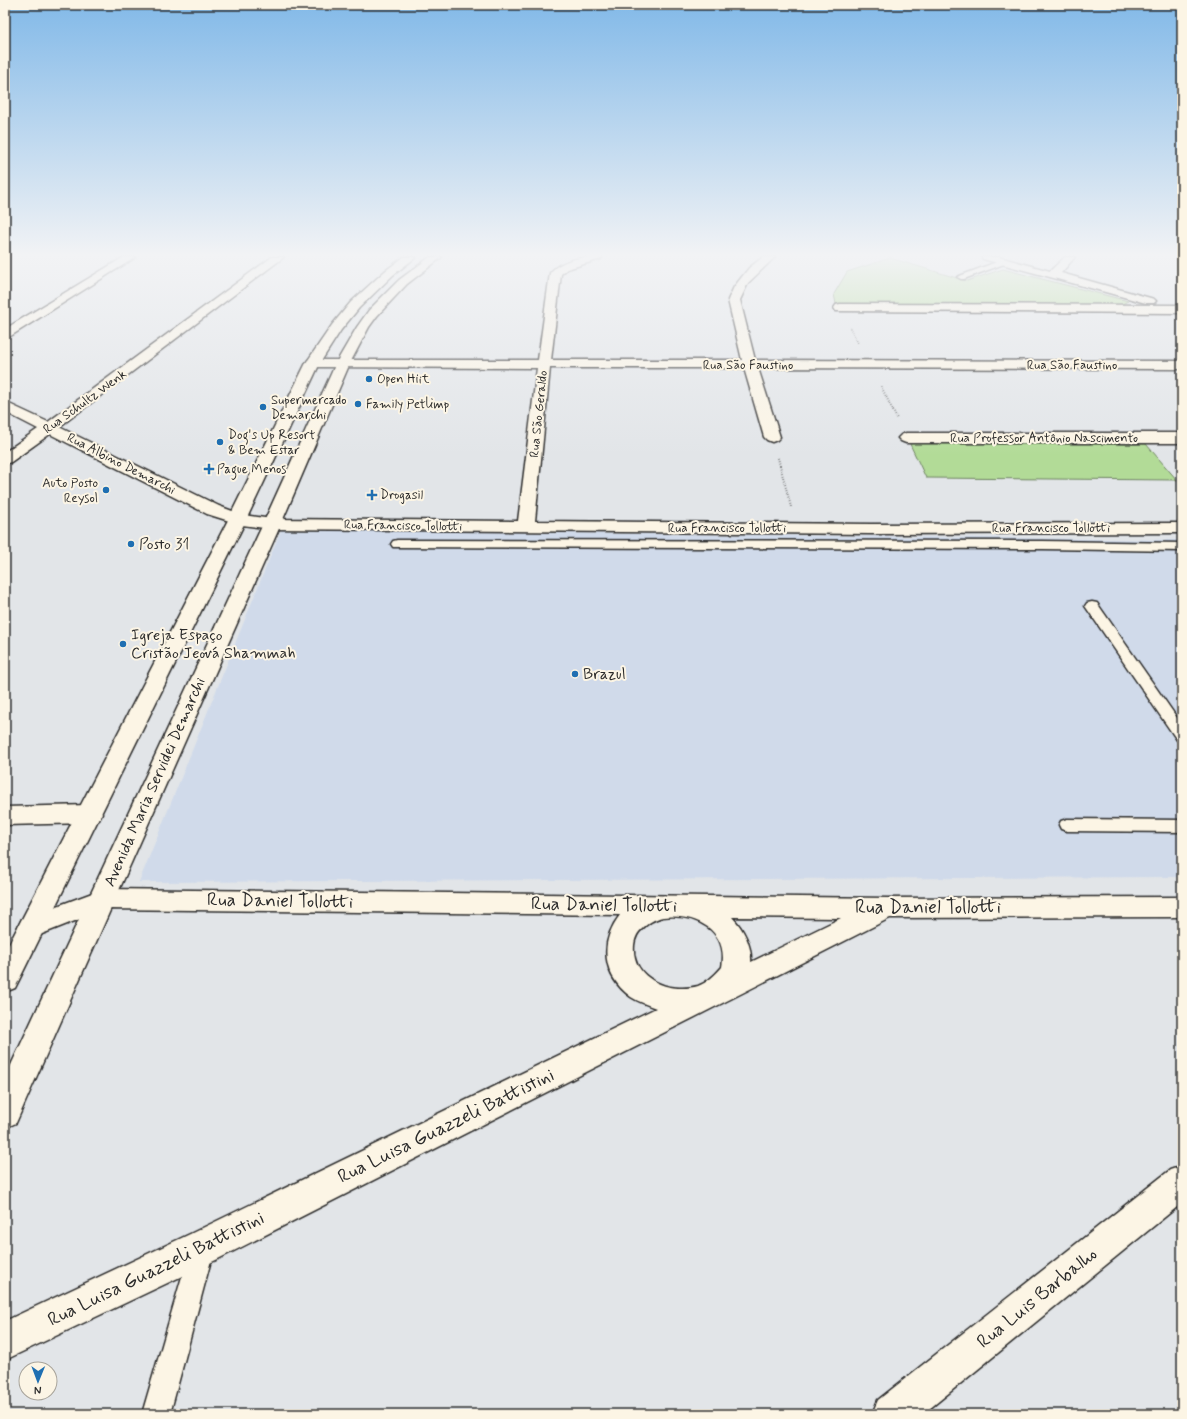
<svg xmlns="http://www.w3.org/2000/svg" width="1187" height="1419" font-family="Mynerve,sans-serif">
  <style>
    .built { fill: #d0daea }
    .green { fill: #b2db97; stroke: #6e8361 }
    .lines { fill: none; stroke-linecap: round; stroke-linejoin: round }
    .lane-casing { stroke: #2b2b2b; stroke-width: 3 }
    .street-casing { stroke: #2b2b2b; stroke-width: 3 }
    .secondary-casing { stroke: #2b2b2b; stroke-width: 3 }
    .path-far1 { stroke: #2b2b2b; stroke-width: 1.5; stroke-dasharray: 0.5 1.5; stroke-linecap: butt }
    .path { stroke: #2b2b2b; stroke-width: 2; stroke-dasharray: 0.5 2; stroke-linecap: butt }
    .lane { fill: #fcf5e5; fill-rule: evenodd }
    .street { fill: #fcf5e5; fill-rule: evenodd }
    .secondary { fill: #fcf5e5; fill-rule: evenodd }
    .poi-dot { fill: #1f6fb2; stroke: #fcf5e5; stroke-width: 1.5 }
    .labels { text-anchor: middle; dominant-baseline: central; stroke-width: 4; stroke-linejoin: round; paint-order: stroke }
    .far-street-label { font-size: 13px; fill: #2b2b2b; stroke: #fcf5e5 }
    .far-poi-label { font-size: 13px; fill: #2b2b2b; stroke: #fcf5e5; text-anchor: start }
    .poi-label { font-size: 16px; fill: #2b2b2b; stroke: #fcf5e5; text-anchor: start }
    .street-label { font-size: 16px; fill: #2b2b2b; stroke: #fcf5e5 }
    .near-street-label { font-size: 19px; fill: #2b2b2b; stroke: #fcf5e5 }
  </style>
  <rect width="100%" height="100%" fill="#e2e5e8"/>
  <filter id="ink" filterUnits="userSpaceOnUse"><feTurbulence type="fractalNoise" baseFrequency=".025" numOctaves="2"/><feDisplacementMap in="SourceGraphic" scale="8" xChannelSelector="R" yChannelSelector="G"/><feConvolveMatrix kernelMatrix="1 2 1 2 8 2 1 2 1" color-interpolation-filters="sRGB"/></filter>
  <g filter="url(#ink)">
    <polygon class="built" points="281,530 1182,540 1182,877 139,882"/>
    <g class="green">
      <polygon points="890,258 967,281 1003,269 1128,301 1118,306 836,304 834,294 847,272"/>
      <polygon points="909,442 1146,444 1177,480 926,478"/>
    </g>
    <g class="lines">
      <defs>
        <g id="lane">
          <polygon points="1002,260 1005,260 1009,262 964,279 961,279 957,277"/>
          <polygon points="397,540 1043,541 1182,543 1182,551 1043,549 393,547 391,544 393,541"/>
          <polygon points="1092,602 1097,603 1182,725 1182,741 1177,740 1085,606 1087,603"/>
          <polygon points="1067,819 1182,820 1182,832 1067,831 1061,829 1059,825 1061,821"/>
          <polygon points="202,1237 211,1240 214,1249 170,1414 142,1414 190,1249 193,1240"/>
        </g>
        <g id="street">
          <polygon points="124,257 136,257 9,337 5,338 5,329"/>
          <path d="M272,257H284L59,427L219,506L243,515L272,519L518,521L537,368L313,367L308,366L306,363L308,360H538L550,273C561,259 586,256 602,257L601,259L567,269L561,274L551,360H742L728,300L734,287L749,268L763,257H775L748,283L740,300L755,360L1182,361V369L758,368L780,437L777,440L772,442L767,440L764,437L744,368H550L535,521L871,524L1182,523V533L871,534L272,529L242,525L207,514L50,434L11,462L5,464V452L38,429L5,412V402L48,422Z"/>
          <polygon points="982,257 999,257 1050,271 1065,257 1075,257 1061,273 1154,299 1156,301 1154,303 1146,303 983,259"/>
          <polygon points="840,304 1182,305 1182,313 836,311 834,308 836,305"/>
          <polygon points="906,433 1182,433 1182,443 906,443 901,441 898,438 901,435"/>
          <polygon points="90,805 99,808 102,814 99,820 90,823 5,825 5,807"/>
          <path d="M103,889L887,898L1182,897V917L890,918L216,1260L5,1360V1321L190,1234L656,1008C648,1005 639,1002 631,997C602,976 599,942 620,915L105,909L32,938L22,935L18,927L22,919ZM663,917C695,913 729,930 722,967C716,974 707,983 698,986C670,994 631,979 634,945C635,938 637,933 642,929C648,923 654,919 663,917ZM732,917L841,918L751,962C752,945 743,928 732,917Z"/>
          <polygon points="1182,1166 1182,1203 923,1414 872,1414 878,1400 1170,1170"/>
        </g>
        <g id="secondary">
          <polygon points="404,257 416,257 393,275 359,308 341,330 320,363 246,520 19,980 15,988 5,992 5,952 228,520 306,363 332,325 351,302 385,271"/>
          <polygon points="430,257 442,257 407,284 377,316 369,327 350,363 281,524 16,1123 5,1128 5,1078 263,524 336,363 357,327 369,310 399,280"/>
        </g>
      </defs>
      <use href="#lane" class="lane-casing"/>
      <use href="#street" class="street-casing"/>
      <use href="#secondary" class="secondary-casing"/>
      <polyline class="path-far1" points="850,328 858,343"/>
      <g class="path">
        <polyline points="881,386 897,419"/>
        <polyline points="778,458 791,507"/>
      </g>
      <use href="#lane" class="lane"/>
      <use href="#street" class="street"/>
      <use href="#secondary" class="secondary"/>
    </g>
  </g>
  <linearGradient id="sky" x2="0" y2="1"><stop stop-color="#82b9e8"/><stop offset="0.56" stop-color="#f2f3f5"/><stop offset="1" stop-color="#f2f3f5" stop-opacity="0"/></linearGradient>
  <rect width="1187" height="455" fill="url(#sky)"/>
  <g class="poi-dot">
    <circle cx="369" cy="379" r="4"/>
    <circle cx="358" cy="404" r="4"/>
    <circle cx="263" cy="407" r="4"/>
    <circle cx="220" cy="442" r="4"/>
    <path d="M207 463h4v4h4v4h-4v4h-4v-4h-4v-4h4z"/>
    <circle cx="106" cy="490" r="4"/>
    <path d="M370 489h4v4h4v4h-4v4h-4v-4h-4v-4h4z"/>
    <circle cx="131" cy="544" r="4"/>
    <circle cx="123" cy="644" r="4"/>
    <circle cx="575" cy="674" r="4"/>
  </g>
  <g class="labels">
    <g class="far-street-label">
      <text x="748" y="365">Rua São Faustino</text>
      <text x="1072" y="365">Rua São Faustino</text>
      <text transform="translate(85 402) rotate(-36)">Rua Schultz Wenk</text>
      <text transform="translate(539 414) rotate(-84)">Rua São Geraldo</text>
      <text x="1044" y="438">Rua Professor Antônio Nascimento</text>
      <text transform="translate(121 464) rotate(27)">Rua Albino Demarchi</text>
      <text transform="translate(403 526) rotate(1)">Rua Francisco Tollotti</text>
      <text x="727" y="528">Rua Francisco Tollotti</text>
      <text x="1051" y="528">Rua Francisco Tollotti</text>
    </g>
    <g class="far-poi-label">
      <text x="377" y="379">Open Hiit</text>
      <text x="271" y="400">Supermercado<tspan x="271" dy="15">Demarchi</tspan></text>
      <text x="366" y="404">Family Petlimp</text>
      <text x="228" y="435">Dog's Up Resort<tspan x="228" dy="15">&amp; Bem Estar</tspan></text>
      <text x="217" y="469">Pague Menos</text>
      <text x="98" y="483" text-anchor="end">Auto Posto<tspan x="98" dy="15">Reysol</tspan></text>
      <text x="380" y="495">Drogasil</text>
    </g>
    <g class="poi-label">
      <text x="139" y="544">Posto 31</text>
      <text x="131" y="635">Igreja Espaço<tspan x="131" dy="18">Cristão Jeová Shammah</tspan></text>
      <text x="583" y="674">Brazul</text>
    </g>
    <g class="street-label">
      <text transform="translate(155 782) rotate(-66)">Avenida Maria Servidei Demarchi</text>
    </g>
    <g class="near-street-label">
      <text transform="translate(280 901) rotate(1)">Rua Daniel Tollotti</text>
      <text transform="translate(604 905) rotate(1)">Rua Daniel Tollotti</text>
      <text x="928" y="907">Rua Daniel Tollotti</text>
      <text transform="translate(446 1126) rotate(-26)">Rua Luisa Guazzeli Battistini</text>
      <text transform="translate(156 1269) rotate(-26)">Rua Luisa Guazzeli Battistini</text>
      <text transform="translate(1037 1298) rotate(-39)">Rua Luis Barbalho</text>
    </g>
  </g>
  <rect width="1187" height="1419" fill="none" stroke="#fcf5e5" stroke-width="20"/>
  <rect x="10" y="10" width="1167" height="1399" fill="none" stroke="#2b2b2b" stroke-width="1.5" filter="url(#ink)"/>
  <g transform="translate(38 1381) rotate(181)"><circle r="19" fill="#fcf5e5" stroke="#a8a49b"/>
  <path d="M0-3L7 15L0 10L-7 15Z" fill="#1f6fb2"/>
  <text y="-6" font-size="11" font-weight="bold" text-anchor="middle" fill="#2b2b2b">N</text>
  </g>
</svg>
